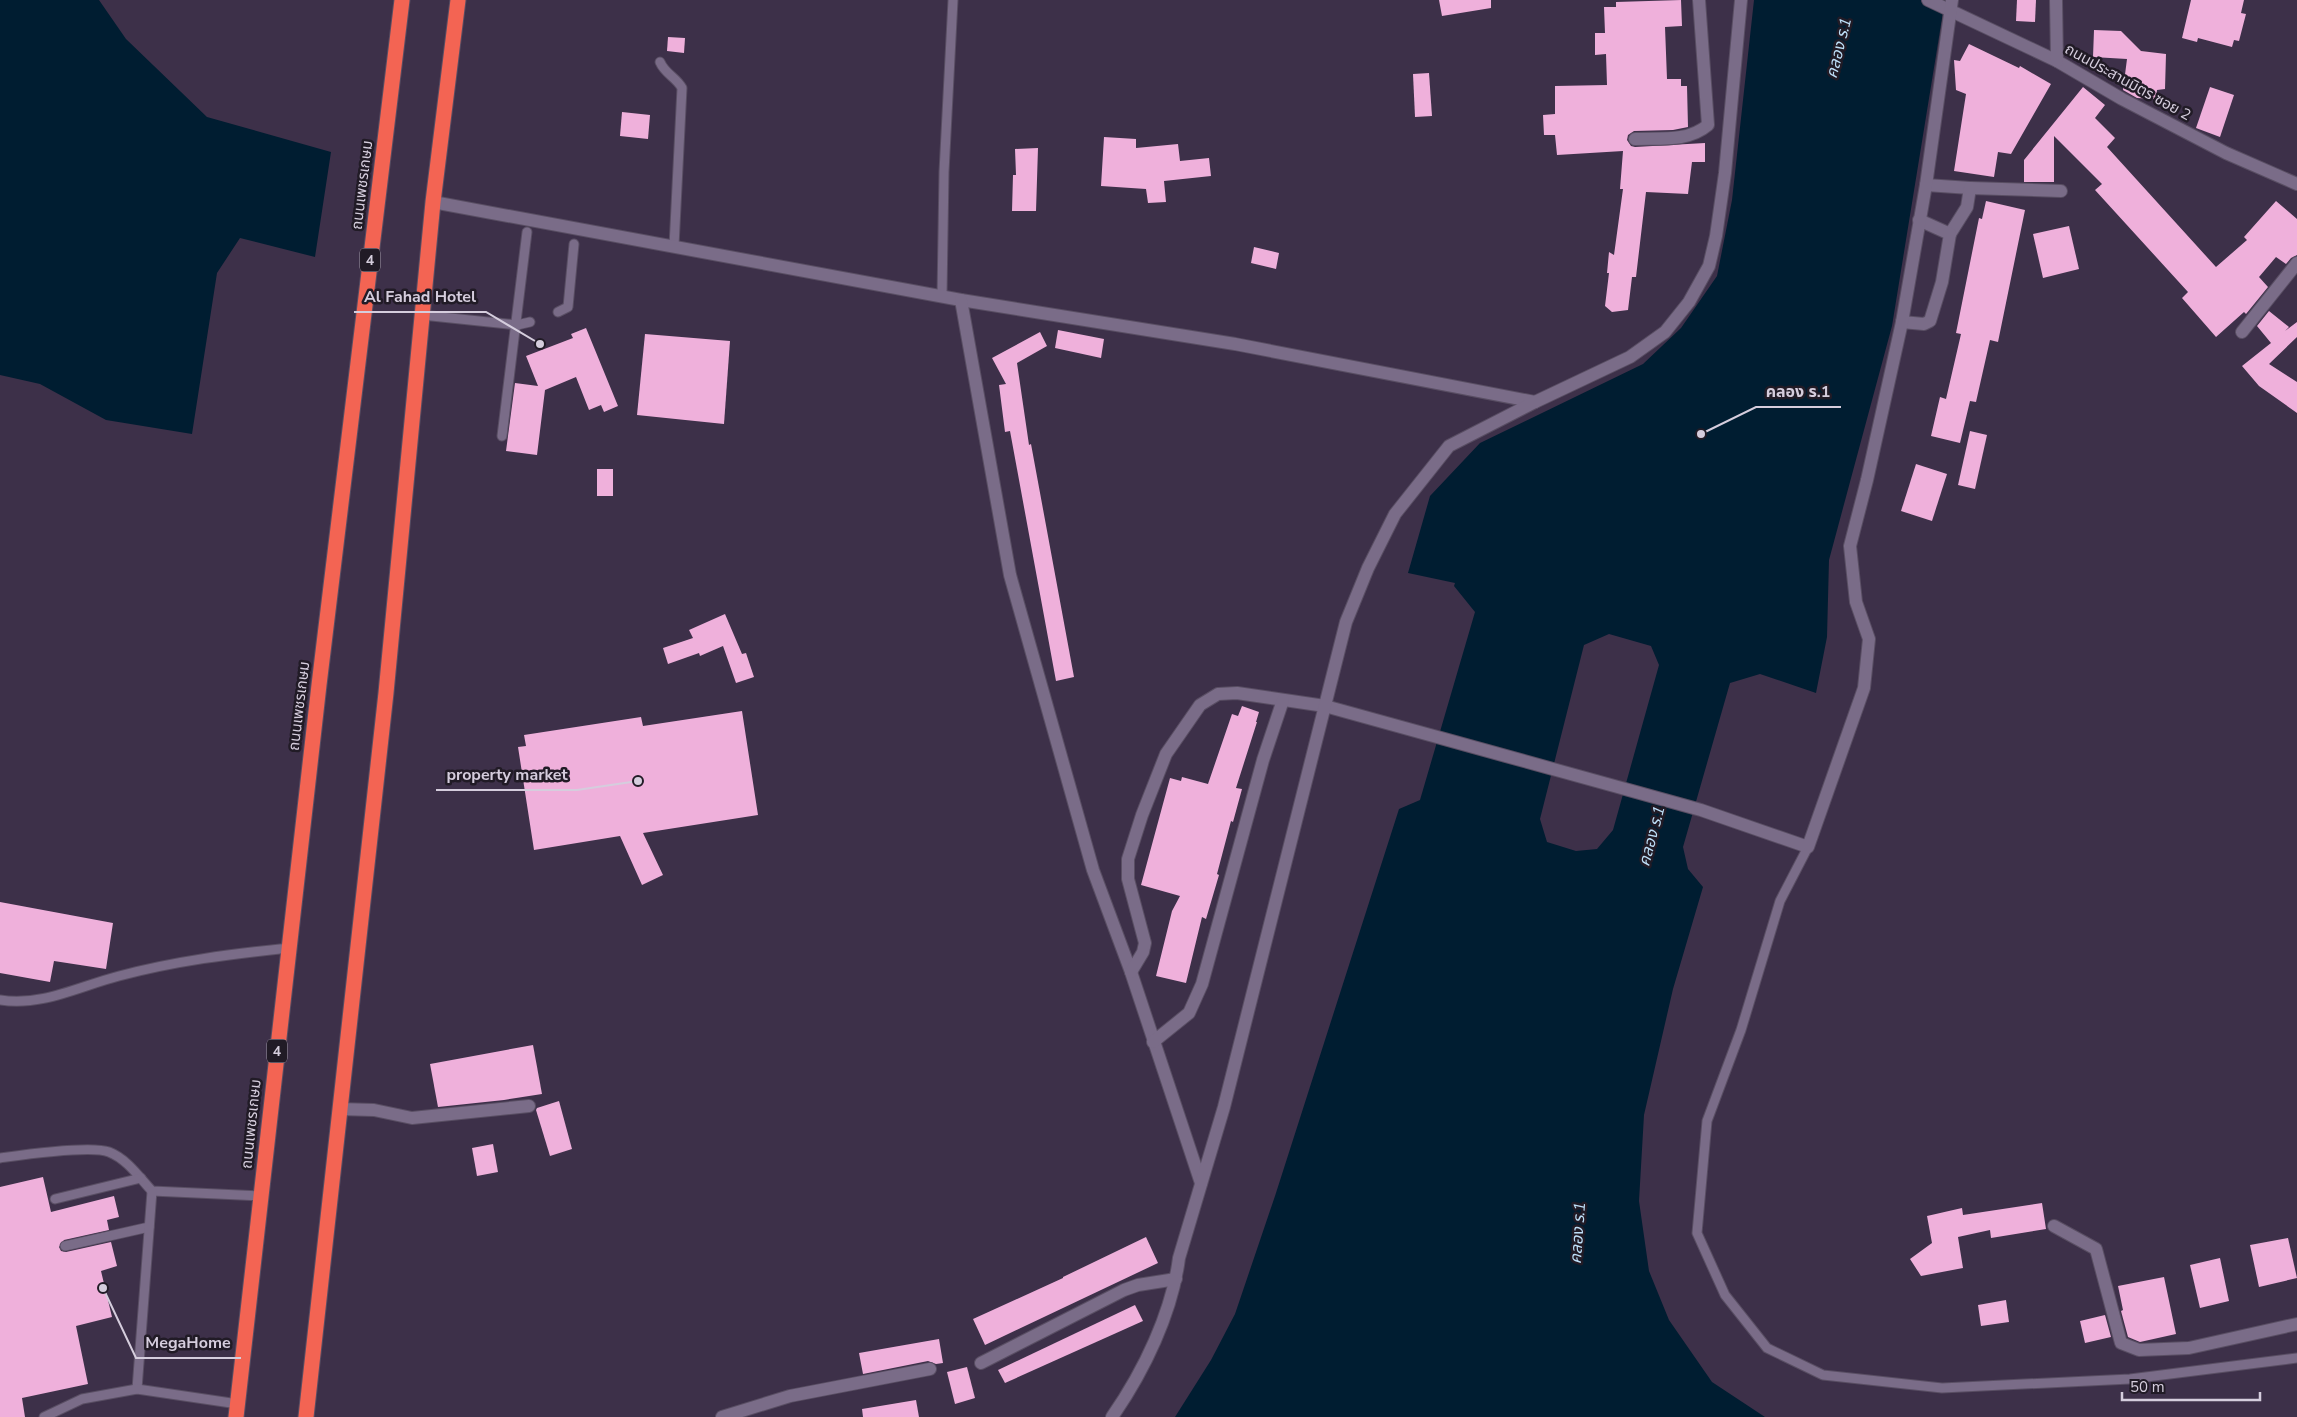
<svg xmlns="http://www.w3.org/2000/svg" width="2297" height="1417" font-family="'Nunito Sans','Noto Sans Thai',sans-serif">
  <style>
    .water { fill: #001d31; fill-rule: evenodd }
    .building { fill: #efb0db }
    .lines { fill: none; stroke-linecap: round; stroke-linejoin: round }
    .lane-casing { stroke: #594e63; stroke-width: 11 }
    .street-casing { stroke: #594e63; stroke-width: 14 }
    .highway-casing { stroke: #594e63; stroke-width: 17 }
    .lane { stroke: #7a6c88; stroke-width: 9 }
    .street { stroke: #7a6c88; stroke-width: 12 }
    .highway { stroke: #f36453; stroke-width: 15 }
    .labels { text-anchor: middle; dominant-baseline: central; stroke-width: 5; stroke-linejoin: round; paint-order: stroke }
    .shield { fill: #211b26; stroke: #9f98a6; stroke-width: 1 }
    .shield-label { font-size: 14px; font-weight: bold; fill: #d5cddd }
    .street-label { font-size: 15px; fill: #d5cddd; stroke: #211b26 }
    .water-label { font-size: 16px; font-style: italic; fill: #bedff8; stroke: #211b26 }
    .leader { fill: none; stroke: #d5cddd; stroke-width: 2 }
    .callout-dot { fill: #d5cddd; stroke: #211b26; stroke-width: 2 }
    .callout-label { font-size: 16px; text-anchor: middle; font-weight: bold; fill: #d5cddd; stroke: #211b26; stroke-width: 5; stroke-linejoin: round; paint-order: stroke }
  </style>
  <rect width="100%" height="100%" fill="#3d3049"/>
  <g class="water">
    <polygon points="0,0 99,0 126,39 207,117 331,152 315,257 240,238 217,273 192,434 106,420 40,384 0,375"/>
    <path d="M1754,0H1945L1892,326L1829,560L1827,637L1816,693L1760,674L1730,683L1683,847L1688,869L1703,887L1673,989L1644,1115L1639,1201L1649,1271L1669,1320L1712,1382L1765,1417H1175L1211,1360L1235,1314L1275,1196L1399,809L1420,800L1475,612L1454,586L1455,583L1408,573L1430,496L1480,443L1643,364L1681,328L1717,276L1732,200ZM1609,634L1651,646L1659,665L1613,830L1597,849L1576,851L1547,842L1540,819L1584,645Z"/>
  </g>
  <g class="building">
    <polygon points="1439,0 1491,0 1491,8 1442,16"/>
    <polygon points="1681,0 1682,26 1665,27 1667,79 1681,79 1681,86 1687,86 1688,127 1673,130 1634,131 1628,135 1627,140 1631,146 1635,147 1705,143 1705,162 1692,162 1688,194 1646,192 1636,277 1632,277 1628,310 1612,312 1605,306 1609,273 1607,273 1609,252 1614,255 1623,189 1620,189 1623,151 1557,155 1555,135 1544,135 1543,115 1555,114 1555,86 1607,85 1606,54 1595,55 1595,33 1605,33 1604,7 1616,7 1616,2"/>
    <polygon points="2017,0 2036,0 2035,22 2016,21"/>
    <polygon points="2191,0 2244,0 2241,13 2246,14 2239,41 2234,40 2232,47 2198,38 2197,42 2182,38"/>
    <polygon points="2094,30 2121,31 2141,51 2166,54 2165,89 2157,90 2156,99 2137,98 2123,90 2127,59 2093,57"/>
    <polygon points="668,37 685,38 684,53 667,51"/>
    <polygon points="1969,44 2019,68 2020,66 2051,84 2011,154 1998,152 1994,177 1954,171 1966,94 1956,90 1954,60 1960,61"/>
    <polygon points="1429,73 1432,116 1415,117 1413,74"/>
    <polygon points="2083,87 2105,105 2095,118 2115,138 2107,147 2216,267 2247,240 2244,237 2276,201 2297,219 2297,255 2291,258 2286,264 2276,257 2259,277 2268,287 2246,314 2244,312 2216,337 2182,298 2188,292 2095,190 2102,184 2054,136 2054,182 2024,182 2024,160"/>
    <polygon points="2210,87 2234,95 2220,137 2196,128"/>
    <polygon points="622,112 650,115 648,139 620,136"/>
    <polygon points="1104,137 1136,139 1136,148 1178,144 1180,161 1209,158 1211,176 1164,181 1166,202 1148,203 1146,189 1101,186"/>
    <polygon points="1038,148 1036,211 1012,211 1013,175 1016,175 1015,149"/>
    <polygon points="1986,201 2025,210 1998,342 1990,340 1976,402 1970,401 1960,443 1931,436 1940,397 1946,399 1961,334 1956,333 1979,218 1982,219"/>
    <polygon points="2069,226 2079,269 2043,278 2033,234"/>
    <polygon points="1254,247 1279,253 1276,269 1251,263"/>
    <polygon points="2269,311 2289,327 2285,331 2297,322 2297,337 2269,364 2297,382 2297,413 2259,386 2242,366 2271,343 2257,326"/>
    <polygon points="586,328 618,406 604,412 601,405 589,410 576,377 545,390 537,455 506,451 515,383 538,386 526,356 573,338 571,334"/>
    <polygon points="1058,330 1104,339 1101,358 1055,348"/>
    <polygon points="1040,332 1047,346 1017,363 1029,445 1031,444 1074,677 1056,681 1010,431 1005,432 999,385 1006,384 992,358"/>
    <polygon points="645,334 730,341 724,424 637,415"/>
    <polygon points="1970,431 1987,435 1975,489 1958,485"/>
    <polygon points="1916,464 1947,474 1932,521 1901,511"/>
    <rect x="597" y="469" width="16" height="27"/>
    <polygon points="725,614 742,654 746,653 754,677 736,683 723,646 700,656 699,653 668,664 663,648 693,638 689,630"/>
    <polygon points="1242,706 1259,712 1256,722 1257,722 1236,788 1242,789 1233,822 1231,821 1217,874 1219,875 1206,919 1202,917 1186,983 1156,976 1172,911 1180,896 1141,885 1170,778 1181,781 1182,777 1208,784 1232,714 1238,716"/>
    <polygon points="742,711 758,815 643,833 663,875 642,885 620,836 534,850 518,747 526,746 524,735 641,717 643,726"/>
    <polygon points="0,902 113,923 106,969 54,961 50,982 0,973"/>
    <polygon points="533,1045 542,1094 504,1100 438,1107 430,1064"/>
    <polygon points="559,1101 572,1149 550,1156 536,1110 537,1108"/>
    <polygon points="493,1144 498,1172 477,1176 472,1148"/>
    <polygon points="43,1177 51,1212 114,1196 119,1217 107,1220 109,1230 64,1240 59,1247 61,1251 66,1252 111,1242 117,1266 101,1271 112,1317 76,1326 88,1384 22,1398 25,1417 0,1417 0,1187"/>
    <polygon points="2042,1203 2046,1229 1991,1238 1990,1230 1958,1237 1963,1268 1921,1276 1910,1259 1932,1243 1927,1216 1962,1208 1963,1215"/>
    <polygon points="1146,1237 1158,1263 985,1345 973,1319 1063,1278 1063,1277"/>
    <polygon points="2288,1238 2297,1278 2259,1287 2250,1245"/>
    <polygon points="2220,1258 2229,1301 2200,1308 2190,1265"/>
    <polygon points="2164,1277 2176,1334 2140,1342 2128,1337 2121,1311 2123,1310 2118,1286"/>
    <polygon points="2006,1300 2009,1322 1981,1326 1978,1305"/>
    <polygon points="1135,1305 1143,1321 1005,1383 998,1370"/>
    <polygon points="2105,1315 2111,1337 2085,1343 2080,1321"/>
    <polygon points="939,1339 943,1363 936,1364 928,1361 863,1374 859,1353"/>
    <polygon points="967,1367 975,1398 955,1404 947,1372"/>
    <polygon points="916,1400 919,1417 863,1417 862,1409"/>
  </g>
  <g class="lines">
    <defs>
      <g id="lane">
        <path d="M660,62C665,74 676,77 682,88L674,246"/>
        <polyline points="942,295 944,172 953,0"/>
        <polyline points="558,312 568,307 574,244"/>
        <polyline points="422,315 517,325 530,322"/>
        <polyline points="502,436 527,232"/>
        <polyline points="1808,847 1780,901 1741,1030 1707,1121 1697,1233 1725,1295 1767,1348 1823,1375 1942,1388 2130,1379 2297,1358"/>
        <path d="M0,1000C41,1007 80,986 119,976C175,961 231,954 289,948"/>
        <path d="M0,1158C22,1155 90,1145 109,1152C127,1159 139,1177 152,1191L261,1196"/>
        <polyline points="55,1199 141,1178"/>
        <polyline points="65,1246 149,1227"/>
        <polyline points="137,1389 152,1191"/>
        <polyline points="44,1417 82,1399 137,1389 238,1404"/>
      </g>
      <g id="street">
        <polyline points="1928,0 2057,61 2122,99 2226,153 2297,184"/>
        <polyline points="2056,0 2057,61"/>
        <path d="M1635,139C1661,138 1688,142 1708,125L1699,0"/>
        <polyline points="1926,185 1970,188"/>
        <polyline points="433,202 961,300 1235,344 1535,402"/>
        <polyline points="1950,234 1967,207 1970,188 2061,191"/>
        <polyline points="961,300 1010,575 1093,870 1131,972 1201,1183"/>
        <polyline points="1902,322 1924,324 1930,321 1942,282 1950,234 1919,220"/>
        <polyline points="2242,332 2297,263"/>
        <polyline points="1131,972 1143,952 1145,943 1128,879 1128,859 1142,815 1166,754 1200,705 1218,694 1237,693 1325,706 1701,810 1808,847 1864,688 1869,639 1856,602 1850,546 1867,480 1902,322 1926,185 1952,0"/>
        <polyline points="1153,1042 1189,1013 1202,984 1263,760 1283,700"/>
        <polyline points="339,1109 374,1110 412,1118 529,1106"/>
        <polyline points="2054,1226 2096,1249 2121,1343 2139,1350 2189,1348 2297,1324"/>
        <polyline points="981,1363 1124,1290 1138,1285 1176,1279"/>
        <polyline points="722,1417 790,1396 930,1369"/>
        <path d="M1112,1417C1144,1371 1172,1313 1179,1258L1224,1107L1346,622L1368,568L1395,514L1449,446L1535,402L1630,357L1665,332L1689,302L1709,266L1716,236L1725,173L1741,0"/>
      </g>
      <g id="highway">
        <polyline points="236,1417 319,685 402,0"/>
        <polyline points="306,1417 386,693 433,202 458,0"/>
      </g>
    </defs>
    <use href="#lane" class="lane-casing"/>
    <use href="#street" class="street-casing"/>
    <use href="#highway" class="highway-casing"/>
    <use href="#lane" class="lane"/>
    <use href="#street" class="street"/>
    <use href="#highway" class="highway"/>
  </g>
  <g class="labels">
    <g class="shield">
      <rect x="360" y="248.5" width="20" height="23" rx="4"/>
      <rect x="267" y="1039.5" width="20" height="23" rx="4"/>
    </g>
    <g class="shield-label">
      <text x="370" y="260">4</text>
      <text x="277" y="1051">4</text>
    </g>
    <g class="street-label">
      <text transform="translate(2128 82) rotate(29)">ถนนประสานมิตร ซอย 2</text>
      <text transform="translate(362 185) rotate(-83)">ถนนเพชรเกษม</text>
      <text transform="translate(299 706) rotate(-83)">ถนนเพชรเกษม</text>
      <text transform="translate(251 1124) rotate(-84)">ถนนเพชรเกษม</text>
    </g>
    <g class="water-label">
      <text transform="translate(1839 48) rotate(-76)">คลอง ร.1</text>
      <text transform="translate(1652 836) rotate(-75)">คลอง ร.1</text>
      <text transform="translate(1578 1233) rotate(-86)">คลอง ร.1</text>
    </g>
  </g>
  <path class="leader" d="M540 344L486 312H354M1701 434L1756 407H1841M638 781L577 790H436M103 1288L136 1358H241"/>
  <g class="callout-dot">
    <circle cx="540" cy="344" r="5"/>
    <circle cx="1701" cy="434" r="5"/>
    <circle cx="638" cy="781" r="5"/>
    <circle cx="103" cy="1288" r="5"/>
  </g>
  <g class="callout-label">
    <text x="420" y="302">Al Fahad Hotel</text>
    <text x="1798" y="397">คลอง ร.1</text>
    <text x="507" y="780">property market</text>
    <text x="188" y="1348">MegaHome</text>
  </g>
  <path d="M2122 1392v8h138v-8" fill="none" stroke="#d5cddd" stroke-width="2.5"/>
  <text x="2130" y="1392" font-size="15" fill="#d5cddd" stroke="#211b26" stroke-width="4" paint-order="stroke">50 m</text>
</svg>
